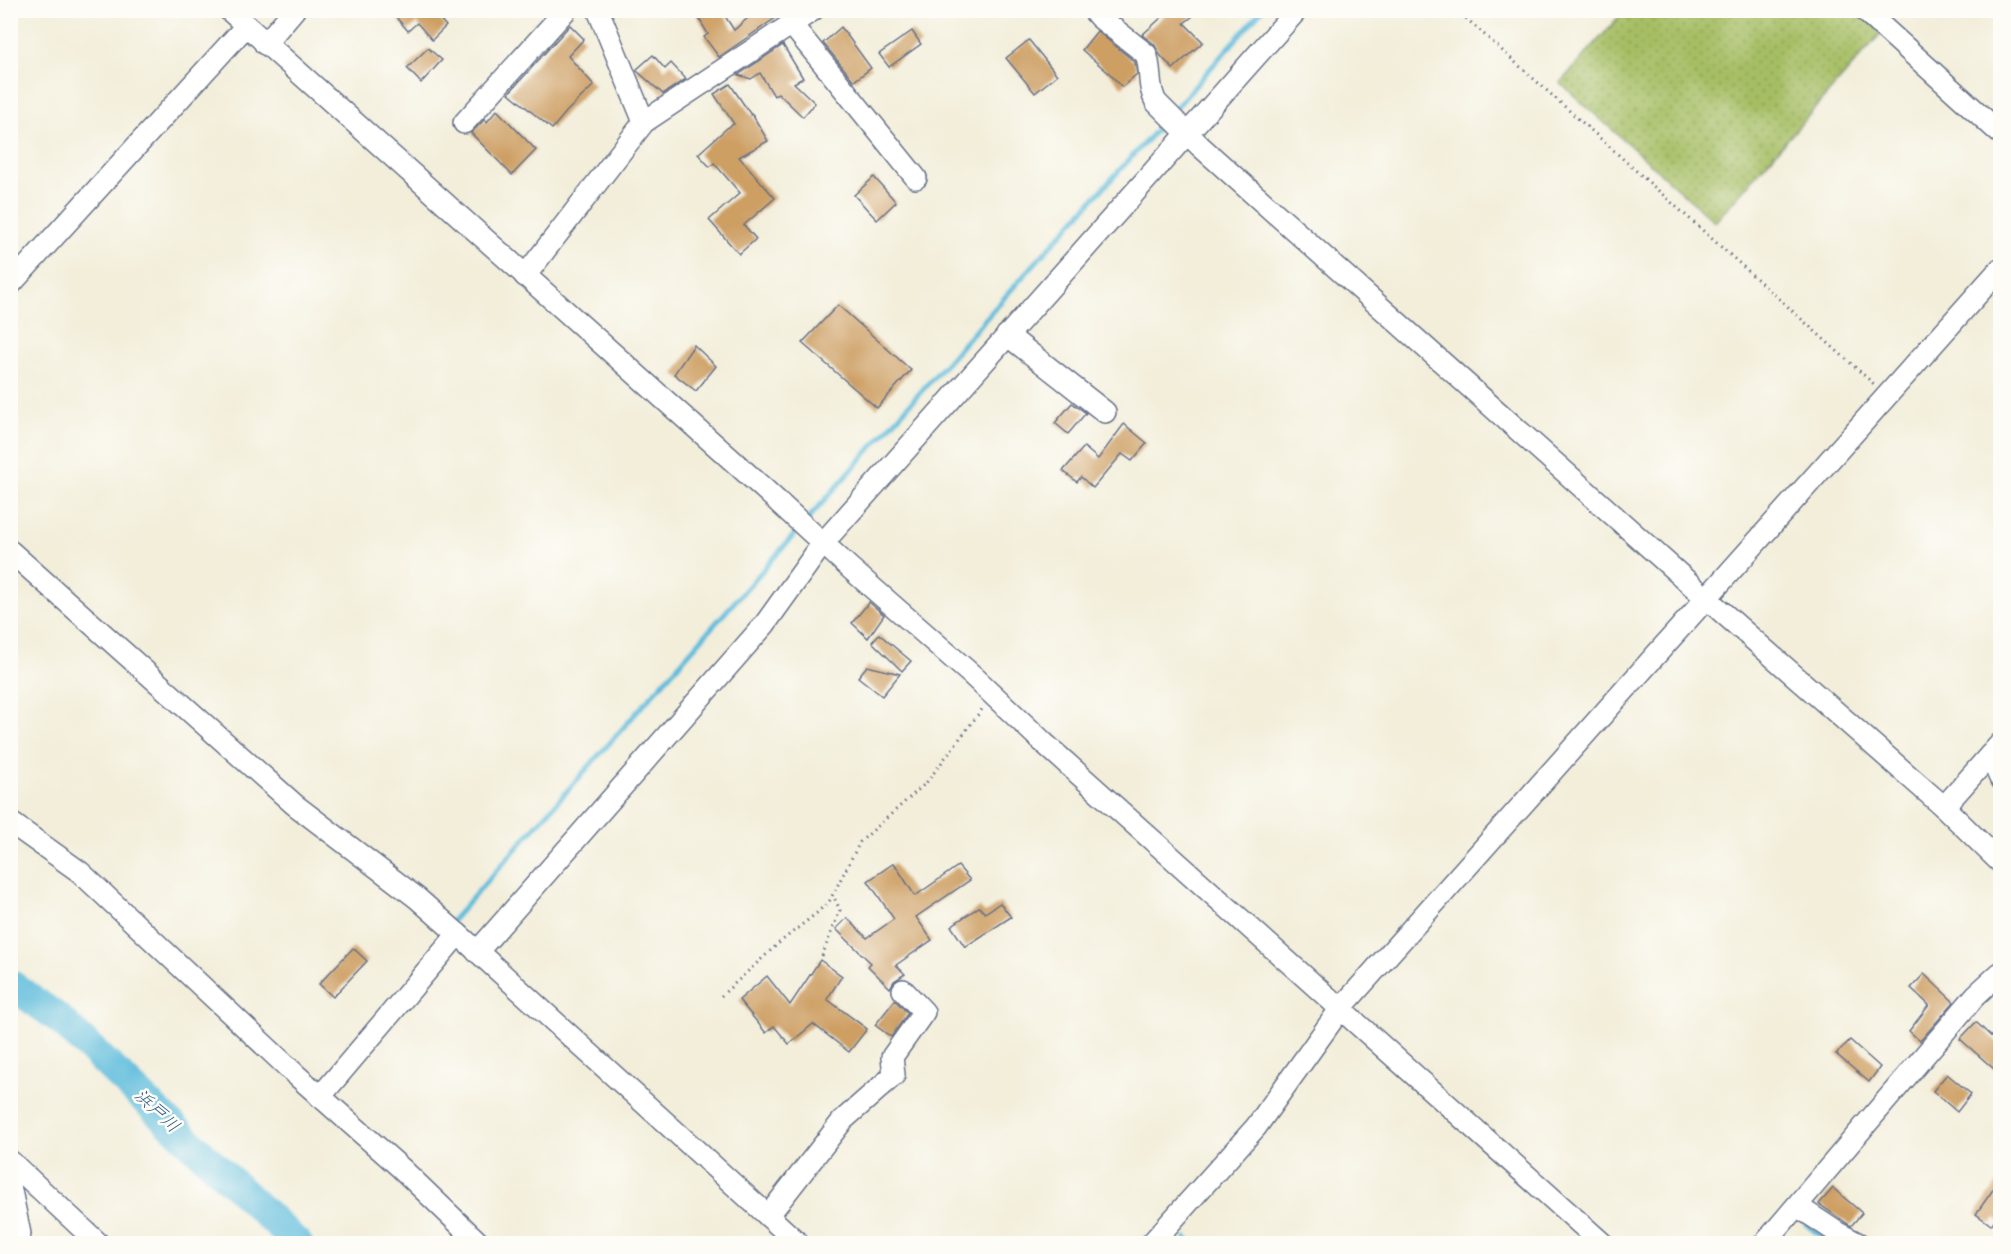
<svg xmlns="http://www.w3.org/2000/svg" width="2011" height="1254" font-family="Pangolin,'Klee One',sans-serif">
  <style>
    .grass { fill: url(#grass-dots); stroke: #607660; stroke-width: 1.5 }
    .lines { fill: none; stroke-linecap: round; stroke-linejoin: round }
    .stream { stroke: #5cbbdb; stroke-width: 5 }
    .river { stroke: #5cbbdb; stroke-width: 30 }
    .building { fill: #cd9f63 }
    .minor-casing { stroke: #677289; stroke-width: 24 }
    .path { stroke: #677289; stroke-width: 3; stroke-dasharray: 1.5 4.5; stroke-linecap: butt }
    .minor { stroke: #fff; stroke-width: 21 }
    .labels { text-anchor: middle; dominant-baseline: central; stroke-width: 5; stroke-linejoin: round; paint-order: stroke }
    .water-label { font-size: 18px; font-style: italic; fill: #2e5984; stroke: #fdfcf7 }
  </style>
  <defs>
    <pattern id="grass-dots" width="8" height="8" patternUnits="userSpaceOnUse" patternTransform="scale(1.5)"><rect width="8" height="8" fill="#a6be63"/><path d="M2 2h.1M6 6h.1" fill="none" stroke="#869b55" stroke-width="1.8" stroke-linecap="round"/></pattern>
  </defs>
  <rect width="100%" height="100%" fill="#fdfcf7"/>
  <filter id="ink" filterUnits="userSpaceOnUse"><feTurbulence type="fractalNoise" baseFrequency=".0167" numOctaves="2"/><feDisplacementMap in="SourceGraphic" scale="12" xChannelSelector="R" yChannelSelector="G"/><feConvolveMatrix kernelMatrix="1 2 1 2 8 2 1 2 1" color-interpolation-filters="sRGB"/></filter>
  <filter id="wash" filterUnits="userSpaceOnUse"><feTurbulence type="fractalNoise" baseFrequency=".008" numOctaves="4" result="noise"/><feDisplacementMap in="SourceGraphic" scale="24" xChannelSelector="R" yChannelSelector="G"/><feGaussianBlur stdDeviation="1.35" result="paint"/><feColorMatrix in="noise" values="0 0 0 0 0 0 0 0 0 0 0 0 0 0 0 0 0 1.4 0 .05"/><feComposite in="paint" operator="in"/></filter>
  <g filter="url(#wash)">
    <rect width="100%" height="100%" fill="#f3eeda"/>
    <polygon class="grass" points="1624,11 1858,11 1882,32 1715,222 1560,83"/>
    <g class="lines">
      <g class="stream">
        <polyline points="1173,111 1262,10"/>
        <polyline points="807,520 1028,271 1167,118"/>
        <polyline points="451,922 801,527"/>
        <polyline points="1806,1224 1817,1233 1831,1240"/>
        <polyline points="1186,1238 1192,1244"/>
      </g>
      <polyline class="river" points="10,984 58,1018 298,1244"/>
    </g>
    <g id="blocks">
      <g class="building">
        <polygon points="390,10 444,10 438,17 446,26 432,40 417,23 408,31"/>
        <polygon points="694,10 721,10 734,30 757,10 787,10 719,57 704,37 708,34"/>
        <polygon points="1170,10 1201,10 1184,23 1203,42 1173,69 1160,55 1154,44 1142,35"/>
        <polygon points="570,25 584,39 568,56 594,85 567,111 552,129 509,93"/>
        <polygon points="841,27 871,68 854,81 823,43"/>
        <polygon points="912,31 921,44 889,67 879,54"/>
        <polygon points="1097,31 1135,62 1137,74 1122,87 1110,74 1082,50"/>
        <polygon points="1029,40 1057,75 1035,93 1006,58"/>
        <polygon points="783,45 803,78 794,83 815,103 803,117 778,93 774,96 760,73 751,79 738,75"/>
        <polygon points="428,48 442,60 421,83 407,68"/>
        <polygon points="653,55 665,69 671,63 686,79 663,94 636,70"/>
        <polygon points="730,84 751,115 752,114 768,141 739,157 775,198 744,225 756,239 739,254 709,220 740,193 714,163 710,167 698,154 727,128 734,124 714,94"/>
        <polygon points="497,110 536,150 512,175 471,133 485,119 487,122"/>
        <polygon points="874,177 896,202 877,220 854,195"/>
        <polygon points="838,305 911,370 877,408 802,343"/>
        <polygon points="694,345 716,366 696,391 674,374"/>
        <polygon points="1072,403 1086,413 1068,434 1055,423"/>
        <polygon points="1124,424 1147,443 1132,461 1122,454 1093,488 1081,477 1077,482 1063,471 1084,447 1098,459"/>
        <polygon points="869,602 884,615 868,638 852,623"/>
        <polygon points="879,634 911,661 902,671 872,642"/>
        <polygon points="867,666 900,674 882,696 858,677"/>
        <polygon points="894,863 915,896 958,866 970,880 916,917 932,940 896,965 905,974 894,981 890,988 868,966 871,963 836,929 847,918 867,938 894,919 868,881"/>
        <polygon points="1000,903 1011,917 965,947 951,926 979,907 985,913"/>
        <polygon points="353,948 367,961 333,997 319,984"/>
        <polygon points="820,960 842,976 827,999 867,1029 849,1052 813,1024 789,1044 774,1026 766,1033 739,1000 767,976 790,1005"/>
        <polygon points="1924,974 1954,1002 1920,1041 1909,1031 1929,1005 1911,988"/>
        <polygon points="895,1000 908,1013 891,1037 875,1025"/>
        <polygon points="1976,1022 2001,1046 2001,1063 1994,1069 1960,1039"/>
        <polygon points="1850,1040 1880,1067 1869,1082 1836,1054"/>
        <polygon points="1947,1074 1971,1094 1957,1112 1933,1091"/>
        <polygon points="2001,1178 2001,1222 1996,1218 1991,1225 1976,1214"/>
        <polygon points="1833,1188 1862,1213 1851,1226 1819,1204"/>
      </g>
    </g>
  </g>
  <g filter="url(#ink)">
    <use href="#blocks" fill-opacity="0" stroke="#677289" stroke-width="1.5"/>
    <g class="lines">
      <defs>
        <g id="minor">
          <polyline points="229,10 762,487 851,569 972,675 1044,743 1603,1244"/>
          <polyline points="598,10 644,122"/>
          <path d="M1093,10L1099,17L1146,54C1152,70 1147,86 1156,102L1200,146L1706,598L1944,807L2000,862"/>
          <polyline points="1864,10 2000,133"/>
          <polyline points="792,25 916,178"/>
          <polyline points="265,44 294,10"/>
          <polyline points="464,123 566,10"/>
          <polyline points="525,276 644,122 813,10"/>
          <polyline points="10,285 246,26"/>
          <polyline points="1007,335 1105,412"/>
          <polyline points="10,551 295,805 417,898 468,943 799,1244"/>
          <polyline points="2000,744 1990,755 2000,778"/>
          <polyline points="1944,807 1990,755"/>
          <polyline points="10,822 80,872 295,1074 401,1168 480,1244"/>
          <polyline points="477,952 765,624 823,543 1297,10"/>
          <polyline points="320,1097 458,934"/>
          <polyline points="10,1161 99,1244"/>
          <polyline points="10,1186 20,1234"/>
          <polyline points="1797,1206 1838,1233 1859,1244"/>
          <polyline points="768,1216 843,1120 894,1075 892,1057 924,1012 903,990"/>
          <polyline points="1151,1244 1256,1127 1341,1008 2000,269"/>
          <polyline points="1764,1244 1976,995 2000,973"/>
        </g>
      </defs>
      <use href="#minor" class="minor-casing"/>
      <g class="path">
        <polyline points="1457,10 1875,385"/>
        <polyline points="822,956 840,910 833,895"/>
        <polyline points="721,996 779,943 818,912 830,900 860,842 926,783 983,708"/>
      </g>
      <use href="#minor" class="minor"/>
    </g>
  </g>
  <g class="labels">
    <g class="water-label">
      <text transform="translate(157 1111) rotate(43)">浜戸川</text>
    </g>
  </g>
  <rect width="2011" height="1254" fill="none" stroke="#fdfcf7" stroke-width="36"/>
</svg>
